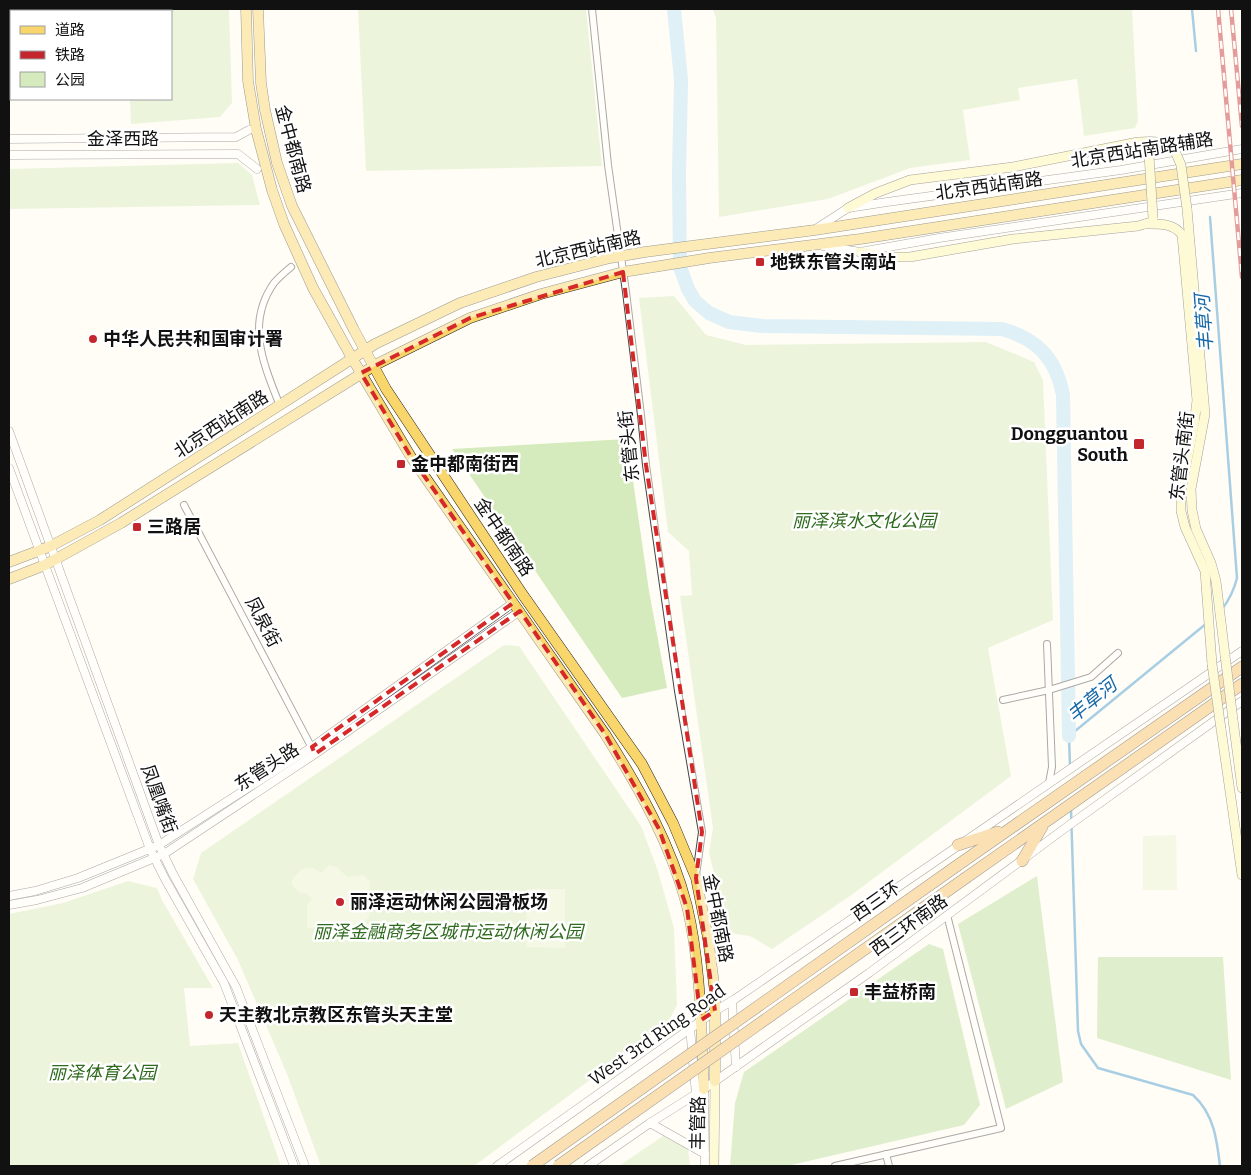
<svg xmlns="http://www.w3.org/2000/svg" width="1251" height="1175" font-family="Bitter,'Noto Sans SC',serif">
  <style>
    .green { fill: #d5ebbd }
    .forest { fill: #b9dc9c }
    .pitch { fill: #e6f2cf }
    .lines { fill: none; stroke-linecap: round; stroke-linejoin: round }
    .stream { stroke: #3f96cf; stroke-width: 2.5 }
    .river { stroke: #b9e0f7; stroke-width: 14 }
    .minor-casing { stroke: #444; stroke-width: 8 }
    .tertiary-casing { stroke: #444; stroke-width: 9 }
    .secondary-casing { stroke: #333; stroke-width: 10 }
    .primary-casing { stroke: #222; stroke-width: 11 }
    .trunk-casing { stroke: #222; stroke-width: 12 }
    .minor { stroke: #fff; stroke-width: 6 }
    .tertiary { stroke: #fff; stroke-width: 8 }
    .secondary { stroke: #fff6b0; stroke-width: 9 }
    .primary { stroke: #f9d66b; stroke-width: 10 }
    .trunk { stroke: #f7bc64; stroke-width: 11 }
    .rail-casing { stroke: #c4262e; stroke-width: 4.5 }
    .rail { stroke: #fff; stroke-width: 2.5; stroke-dasharray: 8; stroke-linecap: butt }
    .secondary-bridge-casing { stroke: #333; stroke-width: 10; stroke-linecap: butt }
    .trunk-bridge-casing { stroke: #222; stroke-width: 12; stroke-linecap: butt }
    .secondary-bridge { stroke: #fff6b0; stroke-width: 9 }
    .trunk-bridge { stroke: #f7bc64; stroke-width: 11 }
    .marked { fill: none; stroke: #d62828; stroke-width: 4; stroke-dasharray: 10 6; stroke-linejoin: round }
    .poi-dot { fill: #c4262e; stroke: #fff; stroke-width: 2 }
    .labels { text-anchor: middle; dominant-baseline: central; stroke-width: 5; stroke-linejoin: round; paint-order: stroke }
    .street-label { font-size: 18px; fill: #111; stroke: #fff }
    .poi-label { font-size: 18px; font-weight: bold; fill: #111; stroke: #fff; text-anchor: start }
    .park-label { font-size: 18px; font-style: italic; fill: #2f6b1f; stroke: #fff }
    .water-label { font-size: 19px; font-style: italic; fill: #1768a6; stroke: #fff }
  </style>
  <rect width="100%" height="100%" fill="#fffdf5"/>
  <g class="green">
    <polygon points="130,9 229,9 232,103 220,117 131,124 130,99 171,99 171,11 130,11"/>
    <polygon points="358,9 586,9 602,166 366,171"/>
    <polygon points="713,9 1132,9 1138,121 1135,128 1084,136 1077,79 1018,88 1020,100 963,110 970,160 910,168 828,199 719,217 716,18"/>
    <polygon points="238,163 252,175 260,205 9,209 9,169"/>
    <polygon points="674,296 706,335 746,345 986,342 1034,362 1043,380 1053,620 988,648 1011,776 850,896 772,949 750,936 729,933 709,853 713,828 680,596 692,595 689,551 668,532 639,298"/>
    <polygon points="627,439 649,591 667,688 622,698 452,449"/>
    <polygon points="504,645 519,646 641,826 658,871 674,928 677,1005 668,1022 474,1166 321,1166 287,1074 238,960 193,879 201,853"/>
    <polygon points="128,881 157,888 162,900 213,988 184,988 190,1046 238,1043 281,1166 9,1166 9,914 63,903"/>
    <polygon points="663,1136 688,1148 690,1166 619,1166"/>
  </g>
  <g class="forest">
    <polygon points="1037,876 1063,1082 1006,1109 958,924"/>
    <polygon points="929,944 943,949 980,1105 964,1125 787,1166 730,1166 735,1103 744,1072"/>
    <polygon points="1098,957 1223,957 1231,1080 1097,1038"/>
  </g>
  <g class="pitch">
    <polygon points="1176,835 1177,890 1143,890 1143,836"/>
    <path d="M329,865L337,867L347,877L364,875L370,882L369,917L352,932L351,940H345L348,930L342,924H330V928H307V904L312,899L306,893H300L292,885V880C302,867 307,863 321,873Z"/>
    <polygon points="527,889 565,889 565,948 526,947"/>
  </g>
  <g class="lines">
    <g class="stream">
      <polyline points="1192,9 1196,51"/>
      <path d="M1210,217L1237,578C1234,590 1230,599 1222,609"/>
      <polyline points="1070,767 1069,736 1207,623"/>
      <path d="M1071,810L1078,1031L1081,1044L1098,1068L1193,1095C1214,1114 1217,1140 1220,1166"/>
    </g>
    <path class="river" d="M674,9L681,80L679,175L680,267L688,289L695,301L709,313L729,322L762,326L1002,329C1037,339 1056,358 1063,395L1069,736"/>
    <defs>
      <g id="minor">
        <polyline points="592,9 608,165 626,292 641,415 646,465 678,691 702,832 696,875"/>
        <path d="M280,406C264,365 245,324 274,283C279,277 285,272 291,267"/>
        <polyline points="184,505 313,750"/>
        <polyline points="1047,644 1052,767 1049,783"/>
        <polyline points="1003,700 1049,690 1091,677 1118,653"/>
        <polyline points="886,1154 889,1166"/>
        <polyline points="835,1166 1001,1128 947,915"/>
      </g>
      <g id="tertiary">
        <polyline points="9,139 236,137 249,130"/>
        <polyline points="9,155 238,154 257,169"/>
        <polyline points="817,228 848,208 887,202 1121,170 1242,149"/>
        <polyline points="823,246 860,252 939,238 1242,193"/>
        <polyline points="9,431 159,845 173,874 236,987 305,1166"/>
        <polyline points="9,468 150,849 165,879 224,983 294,1166"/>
        <polyline points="9,896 35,891 78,878 159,845 312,747 513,603"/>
        <polyline points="9,905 37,900 82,888 164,854 315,754 520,611"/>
        <polyline points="732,1001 736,1067"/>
        <polyline points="690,1028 696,1094"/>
        <polyline points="704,1089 705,1166"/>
        <polyline points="650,1123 705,1154"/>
        <polyline points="497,1166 715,1011 735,999 1242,651"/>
        <polyline points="588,1166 650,1123 704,1089 869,973 1068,826 1242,701"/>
      </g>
      <g id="secondary">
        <path d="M848,208L876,193L910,180L1013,167L1138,142C1153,141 1163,140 1175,151"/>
        <polyline points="1187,209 1205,414 1191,489 1192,510 1196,529 1211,563 1216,581 1225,655"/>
        <path d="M1146,224C1160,224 1174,223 1182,235L1197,400L1194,425L1181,492V511L1185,527L1205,571L1212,664"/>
        <polyline points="860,252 886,257 910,257 1013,239 1138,226 1151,222"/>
        <polyline points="1233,720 1242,788"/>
        <polyline points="1221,729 1242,875"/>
        <polyline points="714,1166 715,1081"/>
      </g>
      <g id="primary">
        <path d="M246,9L248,81L256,129L272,190L284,224L313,288L352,358L411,457L605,734C639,788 671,844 687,906C701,965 701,1028 704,1089"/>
        <polyline points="258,9 261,83 265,110 277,163 292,206 354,330 386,389 523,595 642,764 673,823 696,878 708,938 715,992 715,1081"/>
        <polyline points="9,562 51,546 100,520 375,344 460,303 536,277 610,258 645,252 815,230 1242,164"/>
        <polyline points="9,579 45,565 121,523 377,364 470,318 541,294 623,272 709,258 860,239 1242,180"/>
      </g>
      <g id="trunk">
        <polyline points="958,845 998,832"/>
        <polyline points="1022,861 1042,827"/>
        <polyline points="958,865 1242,667"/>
        <polyline points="967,877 1242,684"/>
      </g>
    </defs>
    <use href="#minor" class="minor-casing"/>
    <use href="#tertiary" class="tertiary-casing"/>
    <use href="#secondary" class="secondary-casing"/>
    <use href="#primary" class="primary-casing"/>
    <use href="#trunk" class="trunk-casing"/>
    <use href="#minor" class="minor"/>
    <use href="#tertiary" class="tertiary"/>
    <use href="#secondary" class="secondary"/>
    <use href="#primary" class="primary"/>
    <use href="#trunk" class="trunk"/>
    <defs>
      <g id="rail">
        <polyline points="1218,9 1242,277"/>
        <polyline points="1231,9 1242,126"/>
      </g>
    </defs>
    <use href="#rail" class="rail-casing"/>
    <use href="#rail" class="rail"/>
    <defs>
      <g id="secondary-bridge">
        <polyline points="1175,151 1181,165 1187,209"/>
        <polyline points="1149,155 1153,218"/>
        <polyline points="1225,655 1233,720"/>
        <polyline points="1212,664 1221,729"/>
      </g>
      <g id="trunk-bridge">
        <polyline points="532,1166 958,865"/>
        <polyline points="558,1166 967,877"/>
      </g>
    </defs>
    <use href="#secondary-bridge" class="secondary-bridge-casing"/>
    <use href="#trunk-bridge" class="trunk-bridge-casing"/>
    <use href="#secondary-bridge" class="secondary-bridge"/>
    <use href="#trunk-bridge" class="trunk-bridge"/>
  </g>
  <path d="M0 0H1251V1175H0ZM623,272L646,465L702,832L696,878L715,1011L701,1020L687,908L659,829L605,734L520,611L315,754L312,747L513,603L411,457L361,373L470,318Z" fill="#fffdf5" fill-opacity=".55" fill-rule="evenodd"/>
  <path class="marked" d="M623,272L646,465L702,832L696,878L715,1011L701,1020L687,908L659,829L605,734L520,611L315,754L312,747L513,603L411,457L361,373L470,318Z"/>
  <g class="poi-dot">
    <rect x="755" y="257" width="10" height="10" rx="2.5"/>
    <circle cx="93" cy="339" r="5"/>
    <rect x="1133" y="438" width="12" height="12" rx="2.5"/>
    <rect x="396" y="459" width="10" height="10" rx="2.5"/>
    <rect x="132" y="522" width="10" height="10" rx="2.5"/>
    <circle cx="340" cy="902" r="5"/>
    <rect x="849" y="987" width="10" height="10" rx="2.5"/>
    <circle cx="209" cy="1015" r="5"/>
  </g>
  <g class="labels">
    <g class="street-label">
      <text x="123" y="139">金泽西路</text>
      <text transform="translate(293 149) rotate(75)">金中都南路</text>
      <text transform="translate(1142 150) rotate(-9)">北京西站南路辅路</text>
      <text transform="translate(989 186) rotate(-8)">北京西站南路</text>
      <text transform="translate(588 249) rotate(-13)">北京西站南路</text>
      <text transform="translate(221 424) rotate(-33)">北京西站南路</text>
      <text transform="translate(629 446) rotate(-96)">东管头街</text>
      <text transform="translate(1182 456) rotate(-83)">东管头南街</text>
      <text transform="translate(504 537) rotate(56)">金中都南路</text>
      <text transform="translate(263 622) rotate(62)">凤泉街</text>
      <text transform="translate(267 767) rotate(-33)">东管头路</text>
      <text transform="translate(159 799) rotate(70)">凤凰嘴街</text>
      <text transform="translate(876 901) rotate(-35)">西三环</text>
      <text transform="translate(718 918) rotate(79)">金中都南路</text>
      <text transform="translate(909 925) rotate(-36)">西三环南路</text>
      <text transform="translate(657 1035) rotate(-35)">West 3rd Ring Road</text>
      <text transform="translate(698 1123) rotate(-89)">丰管路</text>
    </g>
    <g class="poi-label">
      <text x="770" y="262">地铁东管头南站</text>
      <text x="103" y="339">中华人民共和国审计署</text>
      <text x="1128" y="434" text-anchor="end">Dongguantou<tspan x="1128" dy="21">South</tspan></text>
      <text x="411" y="464">金中都南街西</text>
      <text x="147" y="527">三路居</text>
      <text x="350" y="902">丽泽运动休闲公园滑板场</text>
      <text x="864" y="992">丰益桥南</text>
      <text x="219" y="1015">天主教北京教区东管头天主堂</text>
    </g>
    <g class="park-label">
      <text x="864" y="521">丽泽滨水文化公园</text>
      <text x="448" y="932">丽泽金融商务区城市运动休闲公园</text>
      <text x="102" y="1073">丽泽体育公园</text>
    </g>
    <g class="water-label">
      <text transform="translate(1204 323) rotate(-94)">丰草河</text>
      <text transform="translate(1092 700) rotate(-39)">丰草河</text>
    </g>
  </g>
  <rect width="1251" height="1175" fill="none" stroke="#111111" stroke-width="20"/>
  <rect x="10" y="10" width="162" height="90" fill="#ffffff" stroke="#a0a0a0"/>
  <rect x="20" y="26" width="25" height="8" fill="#f9d66b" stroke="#a0a0a0"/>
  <text x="55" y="35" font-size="15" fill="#111111">道路</text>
  <rect x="20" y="51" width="25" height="8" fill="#c4262e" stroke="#a0a0a0"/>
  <text x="55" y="60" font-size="15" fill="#111111">铁路</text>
  <rect x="20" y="72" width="25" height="15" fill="#d5ebbd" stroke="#a0a0a0"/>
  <text x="55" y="85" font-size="15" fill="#111111">公园</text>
</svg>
